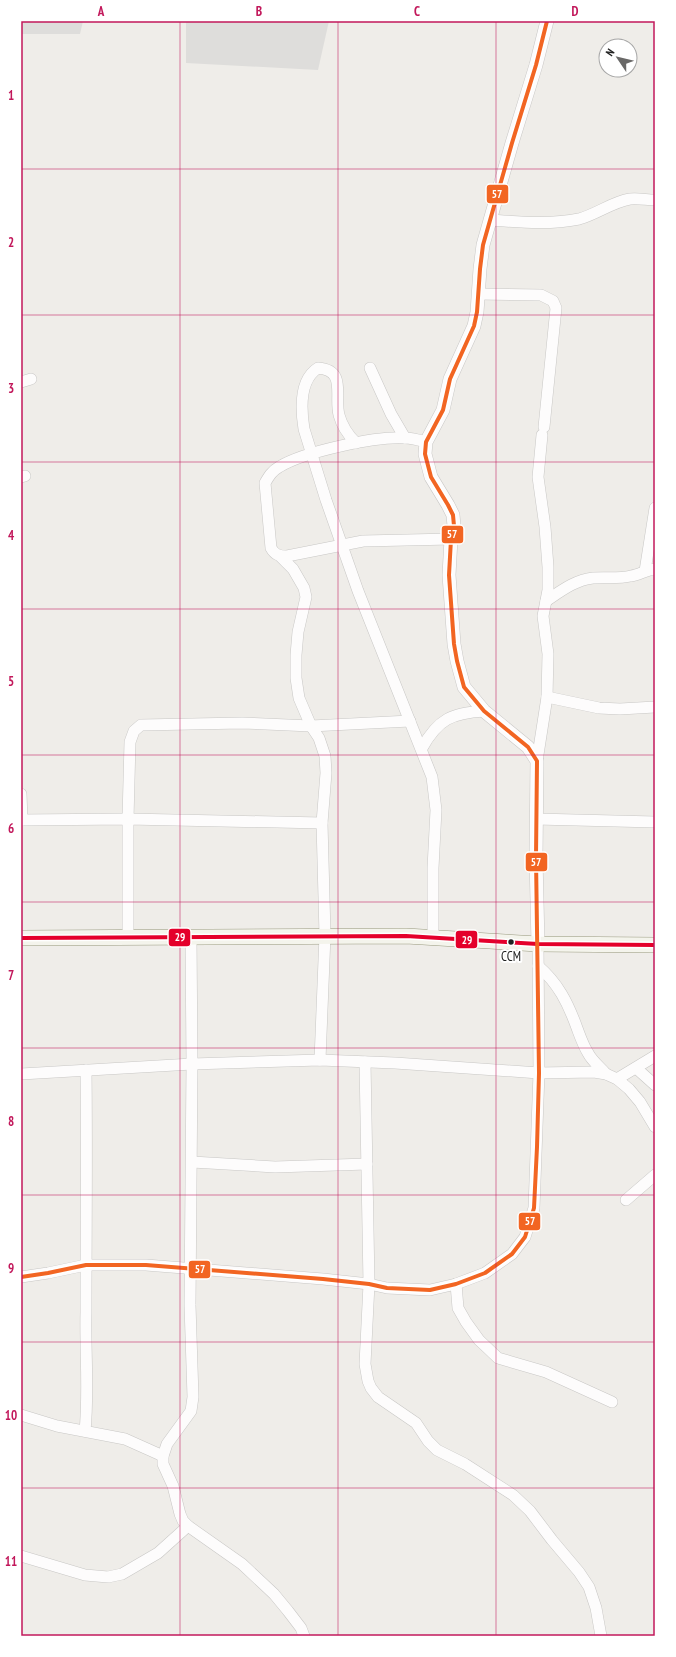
<svg xmlns="http://www.w3.org/2000/svg" width="676" height="1657" font-family="'PT Sans Narrow',sans-serif">
  <style>
    .residential { fill: #dedddb }
    .lines { fill: none; stroke-linecap: round; stroke-linejoin: round }
    .minor-casing { stroke: #c8c7c5; stroke-width: 12 }
    .tertiary-casing { stroke: #c8c7c5; stroke-width: 14 }
    .secondary-casing { stroke: #999a7f; stroke-width: 16 }
    .minor { stroke: #fdfcfc; stroke-width: 11 }
    .tertiary { stroke: #fdfcfc; stroke-width: 13 }
    .secondary { stroke: #f4f4ec; stroke-width: 15 }
    .bus-1-casing { stroke: #fff; stroke-width: 7 }
    .bus-2-casing { stroke: #fff; stroke-width: 7 }
    .bus-1 { stroke: #e4002b; stroke-width: 4 }
    .bus-2 { stroke: #f26522; stroke-width: 4 }
    .grid { fill: none; stroke: #c2185b; stroke-width: 1; stroke-opacity: 0.55 }
    .bus-dot { fill: #212121; stroke: #fff; stroke-width: 1.5 }
    .labels { text-anchor: middle; dominant-baseline: central; stroke-width: 4; stroke-linejoin: round; paint-order: stroke }
    .bus-label { font-size: 13px; fill: #212121; stroke: #fff }
    .line-badge { stroke: #fff; stroke-width: 1.5 }
    .badge-label { font-size: 11px; text-anchor: middle; font-weight: bold; fill: #fff }
    .neatline { fill: none; stroke: #c2185b; stroke-width: 1.5 }
    .grid-label { font-size: 13px; text-anchor: middle; font-weight: bold; fill: #c2185b }
  </style>
  <rect width="100%" height="100%" fill="#efede9"/>
  <g class="residential">
    <polygon points="21,21 83,21 80,34 21,34"/>
    <polygon points="186,21 329,21 318,70 186,63"/>
  </g>
  <g class="lines">
    <defs>
      <g id="minor">
        <path d="M490,220C519,222 550,225 579,219C597,214 612,202 630,199C638,198 647,200 655,200"/>
        <polyline points="478,294 541,295 553,301 556,308 544,427"/>
        <polyline points="370,368 391,414 405,438"/>
        <polyline points="21,382 31,379"/>
        <path d="M426,442C419,440 412,438 405,438C376,436 303,452 279,467C272,471 269,476 265,483L271,548C275,555 279,556 287,556L363,541L451,539"/>
        <path d="M356,443C348,435 342,426 339,415C334,396 347,370 318,368C299,380 301,410 304,429L326,500L358,591L432,777L436,810L433,868V938"/>
        <polyline points="21,477 25,476"/>
        <polyline points="280,556 293,569 304,588 306,597 298,632 296,655 296,678 299,698 311,726 319,738 325,756 326,773 322,823 325,935 320,1060"/>
        <polyline points="645,571 655,508"/>
        <path d="M546,601C561,591 575,580 593,578C606,577 618,579 631,576C639,575 646,570 655,569"/>
        <polyline points="547,697 599,708 620,709 655,707"/>
        <path d="M422,748C438,719 452,713 484,711"/>
        <polyline points="537,761 547,697 548,654 543,616 548,590 548,567 545,527 538,477 542,435"/>
        <polyline points="21,794 22,820"/>
        <polyline points="536,819 655,822"/>
        <polyline points="21,820 128,819 322,823"/>
        <polyline points="128,937 128,819 130,742 134,731 141,725 242,723 311,726 410,721"/>
        <polyline points="191,937 192,1064 190,1305 193,1397 191,1411 167,1444 163,1456 163,1464 173,1486 180,1514 183,1521 188,1526 242,1564 274,1594 288,1611 301,1628 304,1636"/>
        <path d="M538,966C558,983 568,1003 577,1028C580,1036 583,1045 588,1053C592,1061 600,1067 606,1074"/>
        <polyline points="365,1062 369,1284 365,1364 368,1381 371,1388 378,1397 416,1423 428,1441 437,1450 465,1464 513,1495 530,1511 552,1540 579,1572 589,1587 596,1608 601,1636"/>
        <polyline points="636,1068 655,1085"/>
        <polyline points="21,1074 192,1064 320,1060 395,1063 539,1073 594,1072 606,1074 617,1079 629,1089 640,1102 655,1127"/>
        <polyline points="617,1079 655,1056"/>
        <polyline points="192,1162 275,1167 367,1164"/>
        <polyline points="626,1200 655,1175"/>
        <polyline points="21,1277 48,1273 86,1265 146,1265 323,1279 369,1284 387,1288 430,1290 456,1284 485,1273 512,1254 525,1237 534,1208 539,1073 538,944"/>
        <polyline points="456,1284 458,1308 466,1322 479,1340 498,1358 546,1372 612,1402"/>
        <polyline points="21,1415 57,1426 125,1439 163,1456"/>
        <path d="M85,1431C89,1391 85,1352 86,1312C86,1231 87,1151 86,1070"/>
        <polyline points="21,1556 85,1575 108,1577 122,1574 158,1553 188,1526"/>
      </g>
      <polyline id="tertiary" points="538,944 536,858 537,761 528,747 484,711 464,687 457,661 454,644 449,575 451,539 454,526 453,515 448,505 431,477 425,454 426,442 443,410 450,379 474,326 477,312 480,269 483,245 512,143 536,65 547,21"/>
      <polyline id="secondary" points="21,938 406,936 538,944 655,945"/>
    </defs>
    <use href="#minor" class="minor-casing"/>
    <use href="#tertiary" class="tertiary-casing"/>
    <use href="#secondary" class="secondary-casing"/>
    <use href="#minor" class="minor"/>
    <use href="#tertiary" class="tertiary"/>
    <use href="#secondary" class="secondary"/>
    <defs>
      <polyline id="bus-1" points="21,938 406,936 538,944 655,945"/>
      <polyline id="bus-2" points="21,1277 48,1273 86,1265 146,1265 323,1279 369,1284 387,1288 430,1290 456,1284 485,1273 512,1254 525,1237 534,1208 537,1147 539,1073 536,858 537,761 528,747 484,711 464,687 457,661 454,644 449,575 451,539 454,526 453,515 448,505 431,477 425,454 426,442 443,410 450,379 474,326 477,312 480,269 483,245 512,143 536,65 547,21"/>
    </defs>
    <use href="#bus-1" class="bus-1-casing"/>
    <use href="#bus-2" class="bus-2-casing"/>
    <use href="#bus-1" class="bus-1"/>
    <use href="#bus-2" class="bus-2"/>
  </g>
  <path class="grid" d="M180,21V1636M338,21V1636M496,21V1636M21,169H655M21,315H655M21,462H655M21,609H655M21,755H655M21,902H655M21,1048H655M21,1195H655M21,1342H655M21,1488H655"/>
  <circle class="bus-dot" cx="511" cy="942" r="3.5"/>
  <g class="labels">
    <g class="bus-label">
      <text x="511" y="956">CCM</text>
    </g>
  </g>
  <g class="line-badge">
    <rect x="486" y="184" width="23" height="20" rx="4" fill="#f26522"/>
    <rect x="441" y="525" width="23" height="19" rx="4" fill="#f26522"/>
    <rect x="525" y="852" width="23" height="20" rx="4" fill="#f26522"/>
    <rect x="168" y="928" width="23" height="19" rx="4" fill="#e4002b"/>
    <rect x="455" y="930" width="23" height="19" rx="4" fill="#e4002b"/>
    <rect x="518" y="1212" width="23" height="19" rx="4" fill="#f26522"/>
    <rect x="188" y="1260" width="23" height="19" rx="4" fill="#f26522"/>
  </g>
  <g class="badge-label">
    <text x="497" y="198">57</text>
    <text x="452" y="538">57</text>
    <text x="536" y="866">57</text>
    <text x="180" y="941">29</text>
    <text x="467" y="944">29</text>
    <text x="530" y="1225">57</text>
    <text x="200" y="1273">57</text>
  </g>
  <rect width="676" height="1657" fill="none" stroke="#ffffff" stroke-width="44"/>
  <g transform="translate(618 58) rotate(305)"><circle r="19" fill="#ffffff" stroke="#a6a6a6"/>
  <path d="M0-3L7 15L0 10L-7 15Z" fill="#696867"/>
  <text y="-6" font-size="11" font-weight="bold" text-anchor="middle" fill="#212121">N</text>
  </g>
  <rect x="22" y="22" width="632" height="1613" class="neatline"/>
  <g class="grid-label">
    <text x="101" y="16">A</text>
    <text x="259" y="16">B</text>
    <text x="417" y="16">C</text>
    <text x="575" y="16">D</text>
    <text x="11" y="100">1</text>
    <text x="11" y="247">2</text>
    <text x="11" y="393">3</text>
    <text x="11" y="540">4</text>
    <text x="11" y="686">5</text>
    <text x="11" y="833">6</text>
    <text x="11" y="980">7</text>
    <text x="11" y="1126">8</text>
    <text x="11" y="1273">9</text>
    <text x="11" y="1420">10</text>
    <text x="11" y="1566">11</text>
  </g>
</svg>
